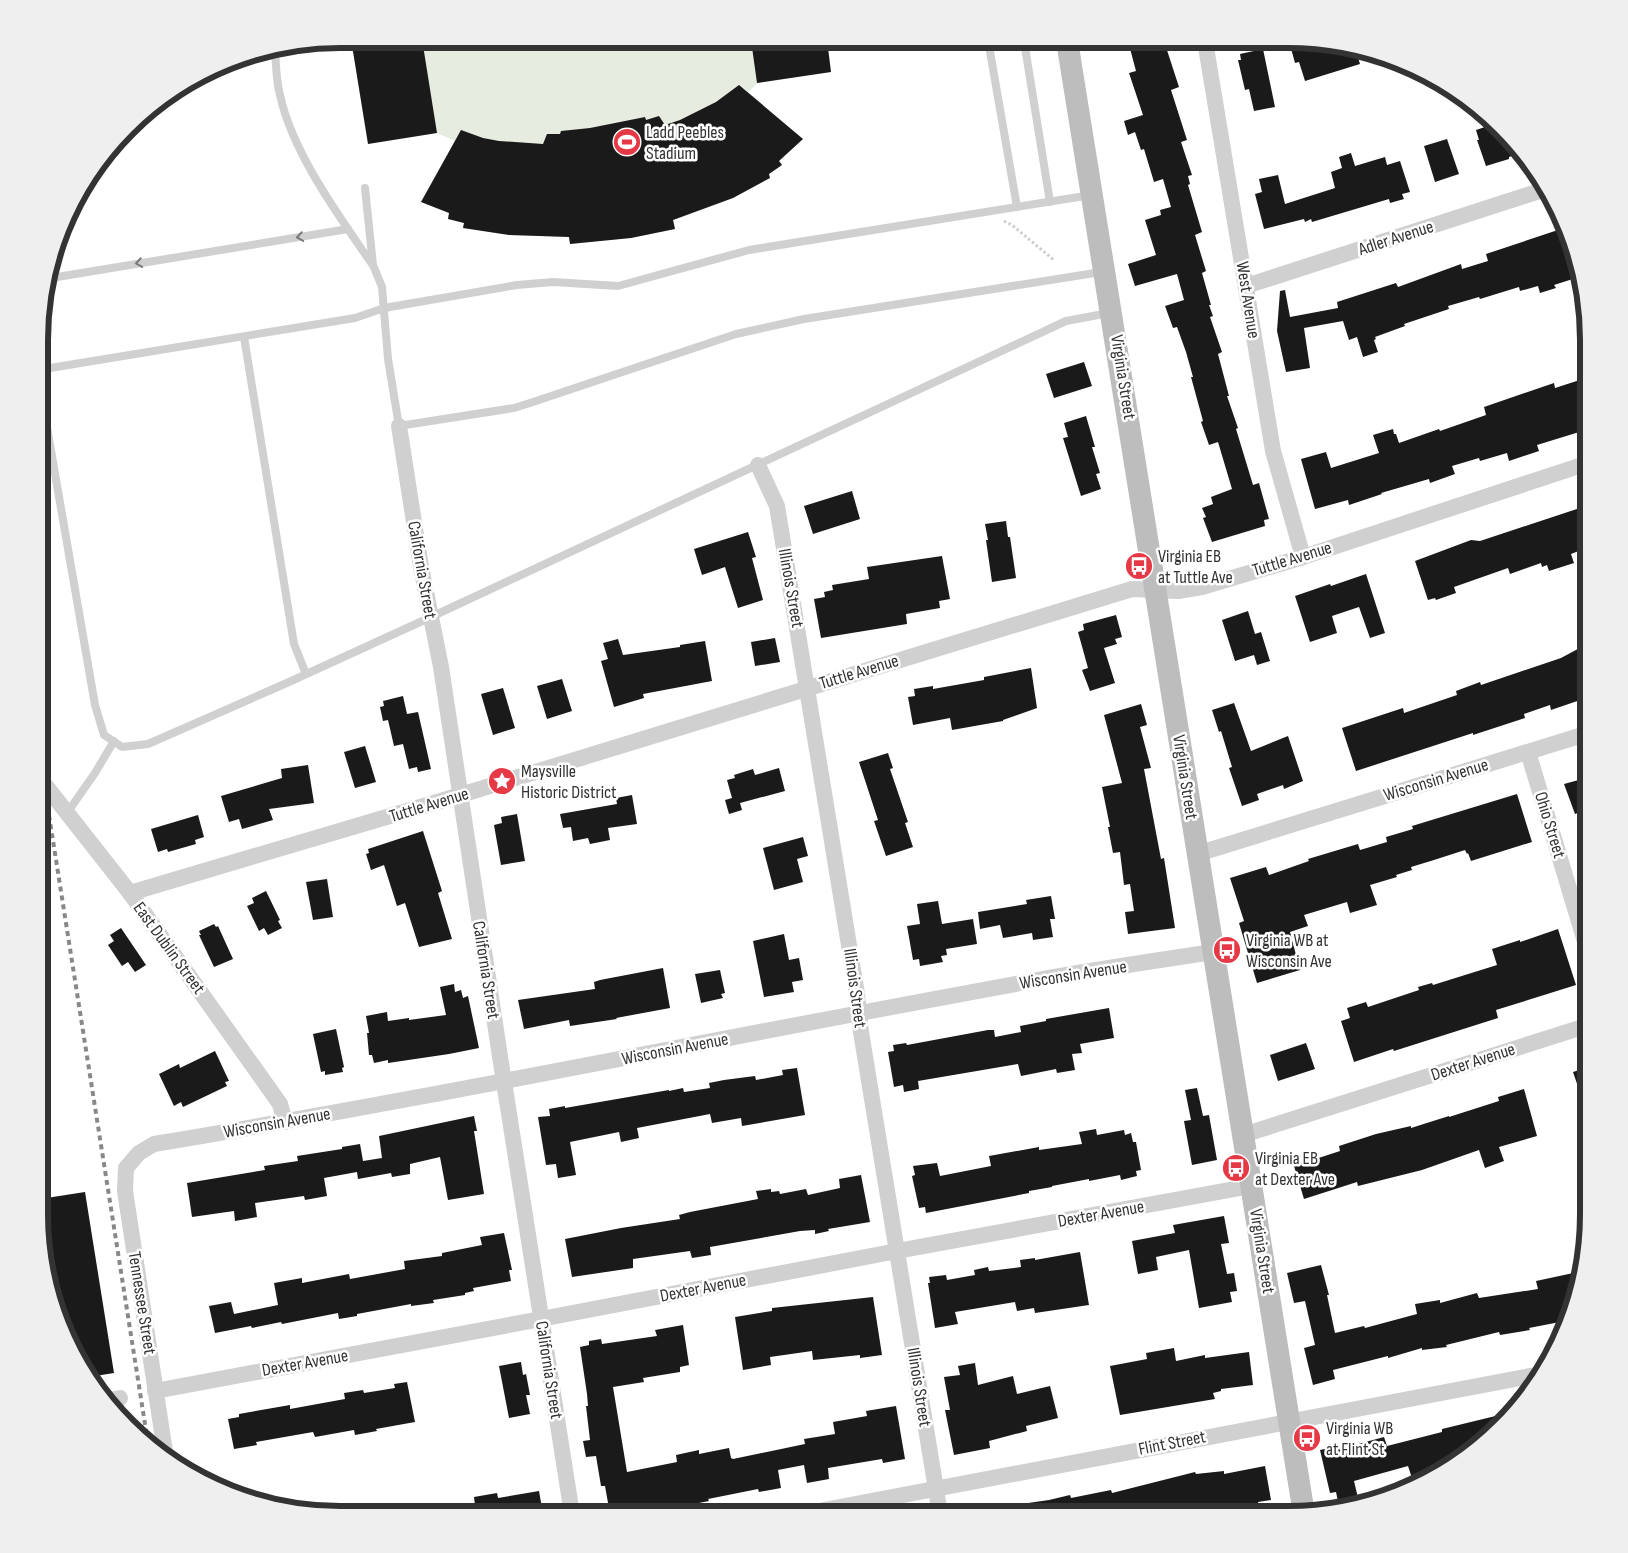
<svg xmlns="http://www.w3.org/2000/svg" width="1628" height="1553" font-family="'Sofia Sans Condensed',sans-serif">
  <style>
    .green { fill: #e6ecdf }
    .building { fill: #1a1a1a }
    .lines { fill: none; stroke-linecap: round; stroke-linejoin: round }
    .path { stroke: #cdcdcd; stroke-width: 3; stroke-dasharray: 2.5 2.5; stroke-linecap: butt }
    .lane { stroke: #d0d0d0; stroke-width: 8 }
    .street { stroke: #d0d0d0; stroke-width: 16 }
    .secondary { stroke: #bdbdbd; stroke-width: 22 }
    .rail { stroke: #888; stroke-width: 4; stroke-dasharray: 5 4; stroke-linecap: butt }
    .oneway { stroke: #7a7a7a }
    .labels { text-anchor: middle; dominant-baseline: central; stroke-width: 5; stroke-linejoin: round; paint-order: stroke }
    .poi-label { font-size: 18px; fill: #333; stroke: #fff; text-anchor: start }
    .street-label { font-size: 18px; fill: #333; stroke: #fff }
    .rim { fill: none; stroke: #333; stroke-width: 6 }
  </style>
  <rect width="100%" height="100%" fill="#fff"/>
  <polygon class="green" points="351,39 827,40 831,72 758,83 748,92 803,139 779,161 782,165 769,174 770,178 733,198 674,220 675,229 631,238 570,244 569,237 509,235 463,228 464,223 448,219 449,213 421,202 455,141 437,133 368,144"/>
  <g class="building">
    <polygon points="351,39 422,39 437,133 368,144"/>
    <polygon points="751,40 827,40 831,72 757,83"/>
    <polygon points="1128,41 1164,41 1179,87 1171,90 1187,140 1181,142 1192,175 1188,176 1190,184 1188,185 1202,232 1195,235 1206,271 1202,273 1211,305 1209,305 1213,316 1210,317 1222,352 1218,354 1229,396 1227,396 1238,428 1236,429 1253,485 1259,483 1269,519 1264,520 1265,526 1212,542 1203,518 1206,517 1202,508 1213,504 1211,497 1232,489 1218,442 1209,445 1201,422 1203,421 1191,377 1193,377 1186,352 1177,327 1173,328 1165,306 1184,300 1177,274 1135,286 1128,264 1156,255 1145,220 1161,215 1160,210 1171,207 1163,179 1154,182 1144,149 1141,150 1135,132 1128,135 1124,121 1143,115 1129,73 1136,71"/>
    <polygon points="1289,41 1328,41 1356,51 1360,64 1305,81 1299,62 1295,63"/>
    <polygon points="1263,49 1275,107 1254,111 1249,89 1245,90 1238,60 1241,60 1240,54"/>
    <polygon points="739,85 803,139 779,161 782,165 769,174 770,178 733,198 673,220 675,229 631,238 570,244 569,237 509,235 463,228 464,223 448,219 449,213 421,202 461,130 483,138 499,141 543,144 547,134 560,134 561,131 590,128 645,117 646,120 659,116 665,125 680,120 716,102"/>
    <polygon points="1491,125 1503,135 1523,152 1509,157 1509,159 1486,166 1477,140 1479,140 1476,130"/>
    <polygon points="1447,139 1459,174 1435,182 1424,146"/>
    <polygon points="1351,153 1355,166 1385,157 1387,165 1400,161 1410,192 1402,194 1404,199 1390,203 1389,199 1312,222 1311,219 1305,222 1304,219 1264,229 1255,194 1262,192 1259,179 1278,175 1285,204 1335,188 1331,172 1342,168 1339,157"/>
    <polygon points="1567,227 1579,277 1554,285 1556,288 1540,293 1538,286 1520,291 1519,287 1480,299 1479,297 1448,306 1449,309 1404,324 1405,326 1375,337 1376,339 1374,340 1378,352 1363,357 1357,337 1349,340 1343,321 1304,328 1310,368 1286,372 1277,331 1280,291 1285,290 1290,317 1338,308 1337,302 1396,283 1398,287 1461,264 1462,269 1488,261 1486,254"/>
    <polygon points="1084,362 1092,386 1054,398 1046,374"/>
    <polygon points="1589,377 1589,429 1537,445 1539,451 1509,461 1507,453 1480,461 1479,458 1452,466 1455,474 1430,483 1429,479 1381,493 1382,494 1349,505 1348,500 1315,509 1301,459 1326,452 1331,468 1379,453 1373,435 1393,429 1394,434 1396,434 1399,443 1439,429 1440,431 1486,415 1484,407 1554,383 1555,388"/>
    <polygon points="1086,416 1095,447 1092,447 1100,473 1096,474 1101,489 1081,496 1063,438 1068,437 1064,423"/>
    <polygon points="852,491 860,519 813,534 804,506"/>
    <polygon points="1589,505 1589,547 1571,554 1574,563 1549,571 1547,565 1542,567 1541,563 1510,574 1508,568 1454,587 1456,593 1436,600 1435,598 1428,600 1415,561 1471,540 1480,541"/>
    <polygon points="1006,521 1008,537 1010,537 1016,578 992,582 986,540 988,540 985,524"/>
    <polygon points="748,532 756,557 752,558 763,600 738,608 725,567 702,575 694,549"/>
    <polygon points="942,556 950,599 939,601 940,608 906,614 907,624 821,638 814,599 825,597 824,592 833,590 832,585 869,579 867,567"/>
    <polygon points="1366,574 1385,633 1370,638 1359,607 1332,616 1337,633 1310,642 1295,596 1330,584 1331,586"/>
    <polygon points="1248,611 1255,634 1261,632 1270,661 1257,665 1254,655 1235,661 1222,620"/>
    <polygon points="1116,615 1122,637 1115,639 1117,644 1104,648 1115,683 1090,691 1082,670 1088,668 1078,632 1084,630 1083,624"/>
    <polygon points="775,638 780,662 755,666 751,642"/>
    <polygon points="618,639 623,655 680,647 680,645 705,641 712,681 643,694 644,698 614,707 601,661 608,659 603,643"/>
    <polygon points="1589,643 1589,697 1551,710 1550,705 1524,714 1525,718 1473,735 1473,733 1356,771 1342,728 1403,708 1404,713 1457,695 1456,691 1480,682 1481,685 1561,658"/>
    <polygon points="1031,668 1037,708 1003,720 1003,721 952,730 950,718 913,725 908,697 915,696 914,689 933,686 933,689 984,680 984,677"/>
    <polygon points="562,679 572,711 547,719 537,686"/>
    <polygon points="503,688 515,728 493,735 481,694"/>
    <polygon points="403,696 407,714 418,712 431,769 418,772 417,767 409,769 403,744 394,746 388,720 383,721 380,707 384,706 383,701"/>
    <polygon points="1234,703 1251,751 1288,736 1303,781 1284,789 1283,785 1257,794 1259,800 1242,806 1229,768 1232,767 1221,731 1219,732 1212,710"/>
    <polygon points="1141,704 1147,725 1140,727 1151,768 1144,769 1161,859 1164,858 1175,928 1128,934 1125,912 1134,911 1130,884 1124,885 1120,852 1113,853 1108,827 1110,827 1102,787 1122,783 1104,715"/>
    <polygon points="365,746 376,782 355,788 344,752"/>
    <polygon points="888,753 893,768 890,769 908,822 905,823 913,847 886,856 874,821 878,820 859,762"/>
    <polygon points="308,765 314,803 269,809 273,820 242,829 239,819 229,822 221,796 282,778 281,769"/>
    <polygon points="779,768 785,791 740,803 742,810 729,814 725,800 732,798 727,780 735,778 734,775 753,769 755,775"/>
    <polygon points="1586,778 1589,788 1589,809 1575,814 1564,784"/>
    <polygon points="1517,794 1532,842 1471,861 1468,853 1467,854 1465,850 1434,860 1411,867 1412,870 1396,875 1397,877 1370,885 1377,905 1350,913 1347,902 1304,915 1308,926 1290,932 1300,970 1257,983 1239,923 1244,921 1230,878 1266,867 1269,875 1309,861 1308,859 1358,844 1360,850 1387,842 1386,837 1413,829 1412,826"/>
    <polygon points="632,795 637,824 608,828 610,840 590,844 588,838 573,841 571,827 563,828 560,814 617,804 616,798"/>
    <polygon points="517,814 525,861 501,865 494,825 502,823 501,817"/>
    <polygon points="198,815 204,837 195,840 196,844 168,852 167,849 158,852 151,829"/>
    <polygon points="423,831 442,891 438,893 452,939 419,947 405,903 397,906 384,865 371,870 366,854 369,853 368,849"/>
    <polygon points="803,837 808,856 797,859 803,882 774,890 763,848"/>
    <polygon points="327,879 333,917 313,920 306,882"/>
    <polygon points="266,891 280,920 278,921 282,928 268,935 264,928 259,931 247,906 254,903 252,898"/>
    <polygon points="1051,896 1055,919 1050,919 1053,937 1033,940 1032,933 1003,938 1000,925 980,929 978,912 1027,904 1026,900"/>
    <polygon points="938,901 942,924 973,919 977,944 946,949 947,955 941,956 943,962 920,966 919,959 913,960 907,926 920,924 917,904"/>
    <polygon points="214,924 216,927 218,926 233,959 214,967 199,935 201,935 199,931"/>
    <polygon points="121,928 146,965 135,972 128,962 122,966 108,945 114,941 110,935"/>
    <polygon points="1558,929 1576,985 1496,1010 1498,1018 1394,1051 1393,1049 1354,1062 1341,1021 1350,1018 1347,1008 1366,1002 1368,1007 1419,990 1418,987 1432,983 1433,985 1497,965 1492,949 1520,940 1520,942"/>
    <polygon points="784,934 789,960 799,958 803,980 792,982 794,992 764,997 753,941"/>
    <polygon points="663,968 670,1008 616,1018 617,1019 570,1026 569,1020 524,1029 518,1000 595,989 594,982 600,980"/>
    <polygon points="720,970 725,993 721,994 723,998 701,1003 695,974"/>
    <polygon points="454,984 455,992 461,990 463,998 468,996 479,1048 449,1054 388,1063 388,1060 374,1063 372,1055 369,1055 367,1033 369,1033 366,1016 387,1012 388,1021 409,1018 409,1020 446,1015 440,987"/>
    <polygon points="1109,1008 1114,1038 1080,1044 1082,1053 1072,1054 1075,1070 1057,1073 1056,1069 1021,1076 1018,1064 918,1081 919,1089 904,1092 903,1085 894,1087 888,1052 894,1051 893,1045 906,1043 907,1045 988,1030 994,1030 995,1037 1021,1032 1020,1026 1046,1021 1046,1019"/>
    <polygon points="336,1029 344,1067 342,1068 343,1072 325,1075 325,1071 321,1072 313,1034"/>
    <polygon points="1306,1043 1315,1069 1278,1081 1270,1055"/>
    <polygon points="215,1051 229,1081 225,1082 227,1086 183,1107 181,1102 174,1106 159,1074 179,1064 180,1068"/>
    <polygon points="1589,1067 1589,1110 1586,1110 1573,1072"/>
    <polygon points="797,1068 805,1115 742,1126 741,1118 712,1123 710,1114 637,1128 639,1138 621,1142 619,1132 570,1142 576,1175 558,1178 556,1164 546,1165 538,1117 550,1116 549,1109 565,1106 565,1108 669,1090 669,1091 683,1088 684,1092 710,1088 709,1083 724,1080 755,1076 756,1080 783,1075 782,1070"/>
    <polygon points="1197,1088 1203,1116 1209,1115 1217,1160 1192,1165 1184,1121 1191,1120 1185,1090"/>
    <polygon points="1524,1089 1537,1136 1499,1147 1504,1161 1485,1168 1479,1150 1422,1170 1358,1186 1357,1182 1304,1199 1294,1166 1340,1151 1339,1146 1376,1134 1411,1126 1411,1128 1449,1116 1449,1117 1499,1101 1498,1097"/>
    <polygon points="474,1116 477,1131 474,1131 484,1194 448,1200 440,1157 410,1164 410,1174 392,1177 391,1173 358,1179 357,1172 324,1178 327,1196 305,1200 304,1196 255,1203 257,1217 235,1221 234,1211 192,1217 187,1183 265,1170 264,1166 298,1161 297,1156 342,1149 342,1147 360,1144 363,1161 382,1158 379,1136"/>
    <polygon points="1096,1129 1097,1135 1124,1130 1125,1135 1131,1133 1133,1142 1136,1142 1141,1170 1136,1171 1137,1176 1121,1180 1120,1175 1089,1181 1089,1179 1052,1186 1052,1187 1029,1191 1029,1193 926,1213 925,1207 919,1208 912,1176 915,1175 913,1166 937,1163 940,1176 991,1166 989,1156 1039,1147 1039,1150 1082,1144 1079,1132"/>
    <polygon points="861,1175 870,1222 828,1229 829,1231 815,1234 815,1230 800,1231 710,1247 711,1255 692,1258 690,1251 633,1259 633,1268 572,1277 565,1239 621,1228 680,1219 679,1215 690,1212 758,1199 756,1191 771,1189 771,1192 779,1191 780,1194 806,1189 808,1195 840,1188 839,1179"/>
    <polygon points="85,1192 114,1373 89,1377 62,1329 39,1233 40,1199"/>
    <polygon points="1224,1216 1229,1243 1221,1244 1227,1274 1234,1273 1237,1291 1230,1292 1232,1302 1199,1308 1189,1250 1156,1257 1158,1270 1138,1274 1132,1241 1175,1233 1173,1225"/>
    <polygon points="504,1233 512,1270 509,1270 511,1281 473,1288 474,1291 465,1293 465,1295 433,1300 434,1303 411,1306 411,1304 357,1314 357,1316 339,1319 338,1313 282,1324 281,1322 252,1328 251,1326 215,1333 209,1306 231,1302 234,1314 278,1305 274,1283 302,1278 302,1283 349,1274 350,1279 405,1269 404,1261 442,1256 442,1253 482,1245 480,1237"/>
    <polygon points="1080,1252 1089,1305 1035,1313 1034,1308 1017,1311 1015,1302 955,1312 958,1324 935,1328 928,1283 930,1283 929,1277 946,1275 947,1280 975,1275 974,1270 988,1267 989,1271 1021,1267 1020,1260 1035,1258 1035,1260"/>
    <polygon points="1321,1265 1329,1295 1327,1295 1335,1333 1364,1326 1365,1328 1417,1314 1415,1304 1440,1300 1440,1303 1477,1293 1479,1298 1538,1289 1536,1281 1578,1272 1565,1321 1529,1328 1530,1330 1500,1335 1499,1332 1446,1345 1447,1347 1422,1350 1422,1348 1388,1358 1388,1356 1333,1370 1335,1379 1313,1385 1304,1348 1315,1345 1305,1301 1294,1303 1287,1273"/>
    <polygon points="873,1297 882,1355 860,1358 860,1355 813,1360 812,1351 770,1357 771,1365 743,1370 735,1317 772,1311 772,1308"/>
    <polygon points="683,1325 689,1365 680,1367 680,1372 643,1378 644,1382 613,1387 627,1472 677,1462 676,1455 699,1450 699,1454 729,1448 731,1458 733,1459 805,1444 804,1439 835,1434 833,1422 867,1416 866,1411 896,1406 905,1459 883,1463 882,1459 828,1468 829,1479 807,1483 804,1465 778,1470 781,1488 759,1492 758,1489 708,1499 709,1501 644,1514 610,1514 605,1486 601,1486 596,1456 586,1457 583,1441 590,1440 586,1406 588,1406 587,1394 580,1347 589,1345 589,1341 601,1339 602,1344 657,1336 655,1330"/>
    <polygon points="1174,1348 1176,1361 1205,1355 1205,1358 1249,1352 1253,1385 1221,1389 1221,1391 1213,1393 1215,1399 1120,1415 1110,1366 1147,1359 1146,1353"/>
    <polygon points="521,1362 523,1375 526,1374 530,1395 526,1395 530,1414 509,1418 499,1366"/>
    <polygon points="975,1363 978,1385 1013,1376 1017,1394 1050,1386 1058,1418 1026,1426 1027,1431 989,1441 990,1448 954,1455 945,1410 950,1410 944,1377 960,1375 958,1366"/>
    <polygon points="407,1382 415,1422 376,1429 377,1431 355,1435 354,1430 315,1437 313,1432 256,1442 257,1445 234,1449 228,1419 239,1417 239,1414 290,1405 290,1409 345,1399 344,1393 363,1390 364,1393 395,1388 394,1384"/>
    <polygon points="1512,1412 1472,1452 1440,1470 1412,1478 1408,1466 1354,1481 1359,1502 1339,1506 1336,1492 1330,1493 1320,1450 1346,1444 1347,1447 1384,1437 1387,1446 1442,1432 1442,1429"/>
    <polygon points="1265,1466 1271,1500 1258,1502 1259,1507 1240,1511 1240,1514 1223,1514 1221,1506 1212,1507 1211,1504 1173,1514 1015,1514 1014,1505 1049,1500 1070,1495 1071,1498 1111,1490 1112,1493 1195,1472 1196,1474 1224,1471 1224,1474"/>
    <polygon points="539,1491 543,1514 476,1514 474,1497 497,1493 498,1498"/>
  </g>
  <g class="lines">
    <polyline class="path" points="1004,221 1012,225 1055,261"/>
    <g class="lane">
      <polyline points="988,40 1017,207"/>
      <polyline points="1024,41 1050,202"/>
      <path d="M275,49C276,64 276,81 280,95C292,152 339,216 372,264"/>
      <polyline points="365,188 373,265 382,287 388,359 399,426 514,408 530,403 736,334 804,319 1101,272"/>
      <polyline points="45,279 348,229"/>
      <polyline points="244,337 294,644 306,674"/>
      <polyline points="44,369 355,318 384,308 517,285 553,282 618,286 749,250 1091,195"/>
      <polyline points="44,410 95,705 104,735 122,747 148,744 289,682 431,617 1066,321 1109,313"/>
      <polyline points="67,813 95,773 114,741"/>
    </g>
    <g class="street">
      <polyline points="1205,41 1273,451 1303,557"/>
      <polyline points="1246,286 1546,189"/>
      <polyline points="399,426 421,567 441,667 501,1063 572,1514"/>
      <polyline points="758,465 777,506 857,994 861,1032 940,1514"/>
      <polyline points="1528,752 1589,955"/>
      <polyline points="42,781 130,893 280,1104 285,1122"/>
      <polyline points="1197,854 1589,733"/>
      <polyline points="130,893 444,800 1132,589 1178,591 1202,587 1303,557 1576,467 1589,465"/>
      <polyline points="1243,1135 1589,1025"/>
      <polyline points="155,1391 541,1319 897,1251 1251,1186"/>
      <polyline points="105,1401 120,1398"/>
      <path d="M166,1458L125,1191L126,1168L139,1153L154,1144C448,1095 739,1034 1032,981C1092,970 1153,961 1213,952"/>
      <polyline points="803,1514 1541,1374"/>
    </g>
    <polyline class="secondary" points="1067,41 1304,1514"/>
    <polyline class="rail" points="42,771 148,1443"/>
  </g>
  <defs><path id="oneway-chevron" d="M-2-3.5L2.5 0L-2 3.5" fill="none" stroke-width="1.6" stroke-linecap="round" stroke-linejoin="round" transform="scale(1.25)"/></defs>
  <g class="oneway">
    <use href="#oneway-chevron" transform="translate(300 237) rotate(171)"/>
    <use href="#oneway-chevron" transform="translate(139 263) rotate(171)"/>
  </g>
  <defs>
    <symbol id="stadium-disc" viewBox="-11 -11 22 22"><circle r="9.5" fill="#e63946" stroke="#fff"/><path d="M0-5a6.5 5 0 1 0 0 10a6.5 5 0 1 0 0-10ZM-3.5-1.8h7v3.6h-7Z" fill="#fff"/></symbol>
    <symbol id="bus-disc" viewBox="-11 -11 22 22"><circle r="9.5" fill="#e63946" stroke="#fff"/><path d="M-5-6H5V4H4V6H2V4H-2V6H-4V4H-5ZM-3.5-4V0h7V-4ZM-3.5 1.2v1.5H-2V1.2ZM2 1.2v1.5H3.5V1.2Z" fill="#fff"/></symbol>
    <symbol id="sight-disc" viewBox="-11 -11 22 22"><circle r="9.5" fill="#e63946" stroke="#fff"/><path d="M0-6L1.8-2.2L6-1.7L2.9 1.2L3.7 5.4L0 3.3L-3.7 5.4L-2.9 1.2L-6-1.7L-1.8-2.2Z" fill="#fff"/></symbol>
  </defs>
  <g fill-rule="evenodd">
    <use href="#stadium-disc" x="611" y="126" width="32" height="32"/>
    <use href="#bus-disc" x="1123" y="550" width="32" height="32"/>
    <use href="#sight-disc" x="486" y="765" width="32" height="32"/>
    <use href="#bus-disc" x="1211" y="934" width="32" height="32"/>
    <use href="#bus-disc" x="1220" y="1152" width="32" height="32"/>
    <use href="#bus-disc" x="1291" y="1422" width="32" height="32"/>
  </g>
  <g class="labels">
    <g class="poi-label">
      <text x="646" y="132">Ladd Peebles<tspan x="646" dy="21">Stadium</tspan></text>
      <text x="1158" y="556">Virginia EB<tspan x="1158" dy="21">at Tuttle Ave</tspan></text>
      <text x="521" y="771">Maysville<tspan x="521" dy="21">Historic District</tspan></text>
      <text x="1246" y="940">Virginia WB at<tspan x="1246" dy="21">Wisconsin Ave</tspan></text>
      <text x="1255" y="1158">Virginia EB<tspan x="1255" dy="21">at Dexter Ave</tspan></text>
      <text x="1326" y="1428">Virginia WB<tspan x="1326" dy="21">at Flint St</tspan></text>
    </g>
    <g class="street-label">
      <text transform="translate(1396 238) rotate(-18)">Adler Avenue</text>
      <text transform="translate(1248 300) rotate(81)">West Avenue</text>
      <text transform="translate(1123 377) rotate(81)">Virginia Street</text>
      <text transform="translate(1292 559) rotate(-17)">Tuttle Avenue</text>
      <text transform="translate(422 570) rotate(80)">California Street</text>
      <text transform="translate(791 588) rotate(80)">Illinois Street</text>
      <text transform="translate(859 672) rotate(-17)">Tuttle Avenue</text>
      <text transform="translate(1185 777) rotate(81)">Virginia Street</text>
      <text transform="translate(1436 780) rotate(-17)">Wisconsin Avenue</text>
      <text transform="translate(429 805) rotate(-17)">Tuttle Avenue</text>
      <text transform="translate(1550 825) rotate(73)">Ohio Street</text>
      <text transform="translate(169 948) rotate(54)">East Dublin Street</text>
      <text transform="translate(486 970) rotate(81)">California Street</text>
      <text transform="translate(1073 975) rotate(-9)">Wisconsin Avenue</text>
      <text transform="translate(855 988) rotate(82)">Illinois Street</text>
      <text transform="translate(675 1049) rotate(-11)">Wisconsin Avenue</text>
      <text transform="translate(1473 1062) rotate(-18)">Dexter Avenue</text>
      <text transform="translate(277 1123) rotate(-10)">Wisconsin Avenue</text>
      <text transform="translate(1101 1214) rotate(-10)">Dexter Avenue</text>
      <text transform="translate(1262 1251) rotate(81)">Virginia Street</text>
      <text transform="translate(703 1288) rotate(-11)">Dexter Avenue</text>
      <text transform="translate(142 1303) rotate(81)">Tennessee Street</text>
      <text transform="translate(305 1363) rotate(-10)">Dexter Avenue</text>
      <text transform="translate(549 1370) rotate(81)">California Street</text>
      <text transform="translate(919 1387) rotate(81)">Illinois Street</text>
      <text transform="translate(1172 1443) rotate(-11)">Flint Street</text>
    </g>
  </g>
  <path d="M0 0H1628V1553H0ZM340 48H1288A292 292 0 0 1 1580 340V1214A292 292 0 0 1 1288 1506H340A292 292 0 0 1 48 1214V340A292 292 0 0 1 340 48Z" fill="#efefef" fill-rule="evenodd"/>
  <path class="rim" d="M340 48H1288A292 292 0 0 1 1580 340V1214A292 292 0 0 1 1288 1506H340A292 292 0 0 1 48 1214V340A292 292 0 0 1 340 48Z"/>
</svg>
